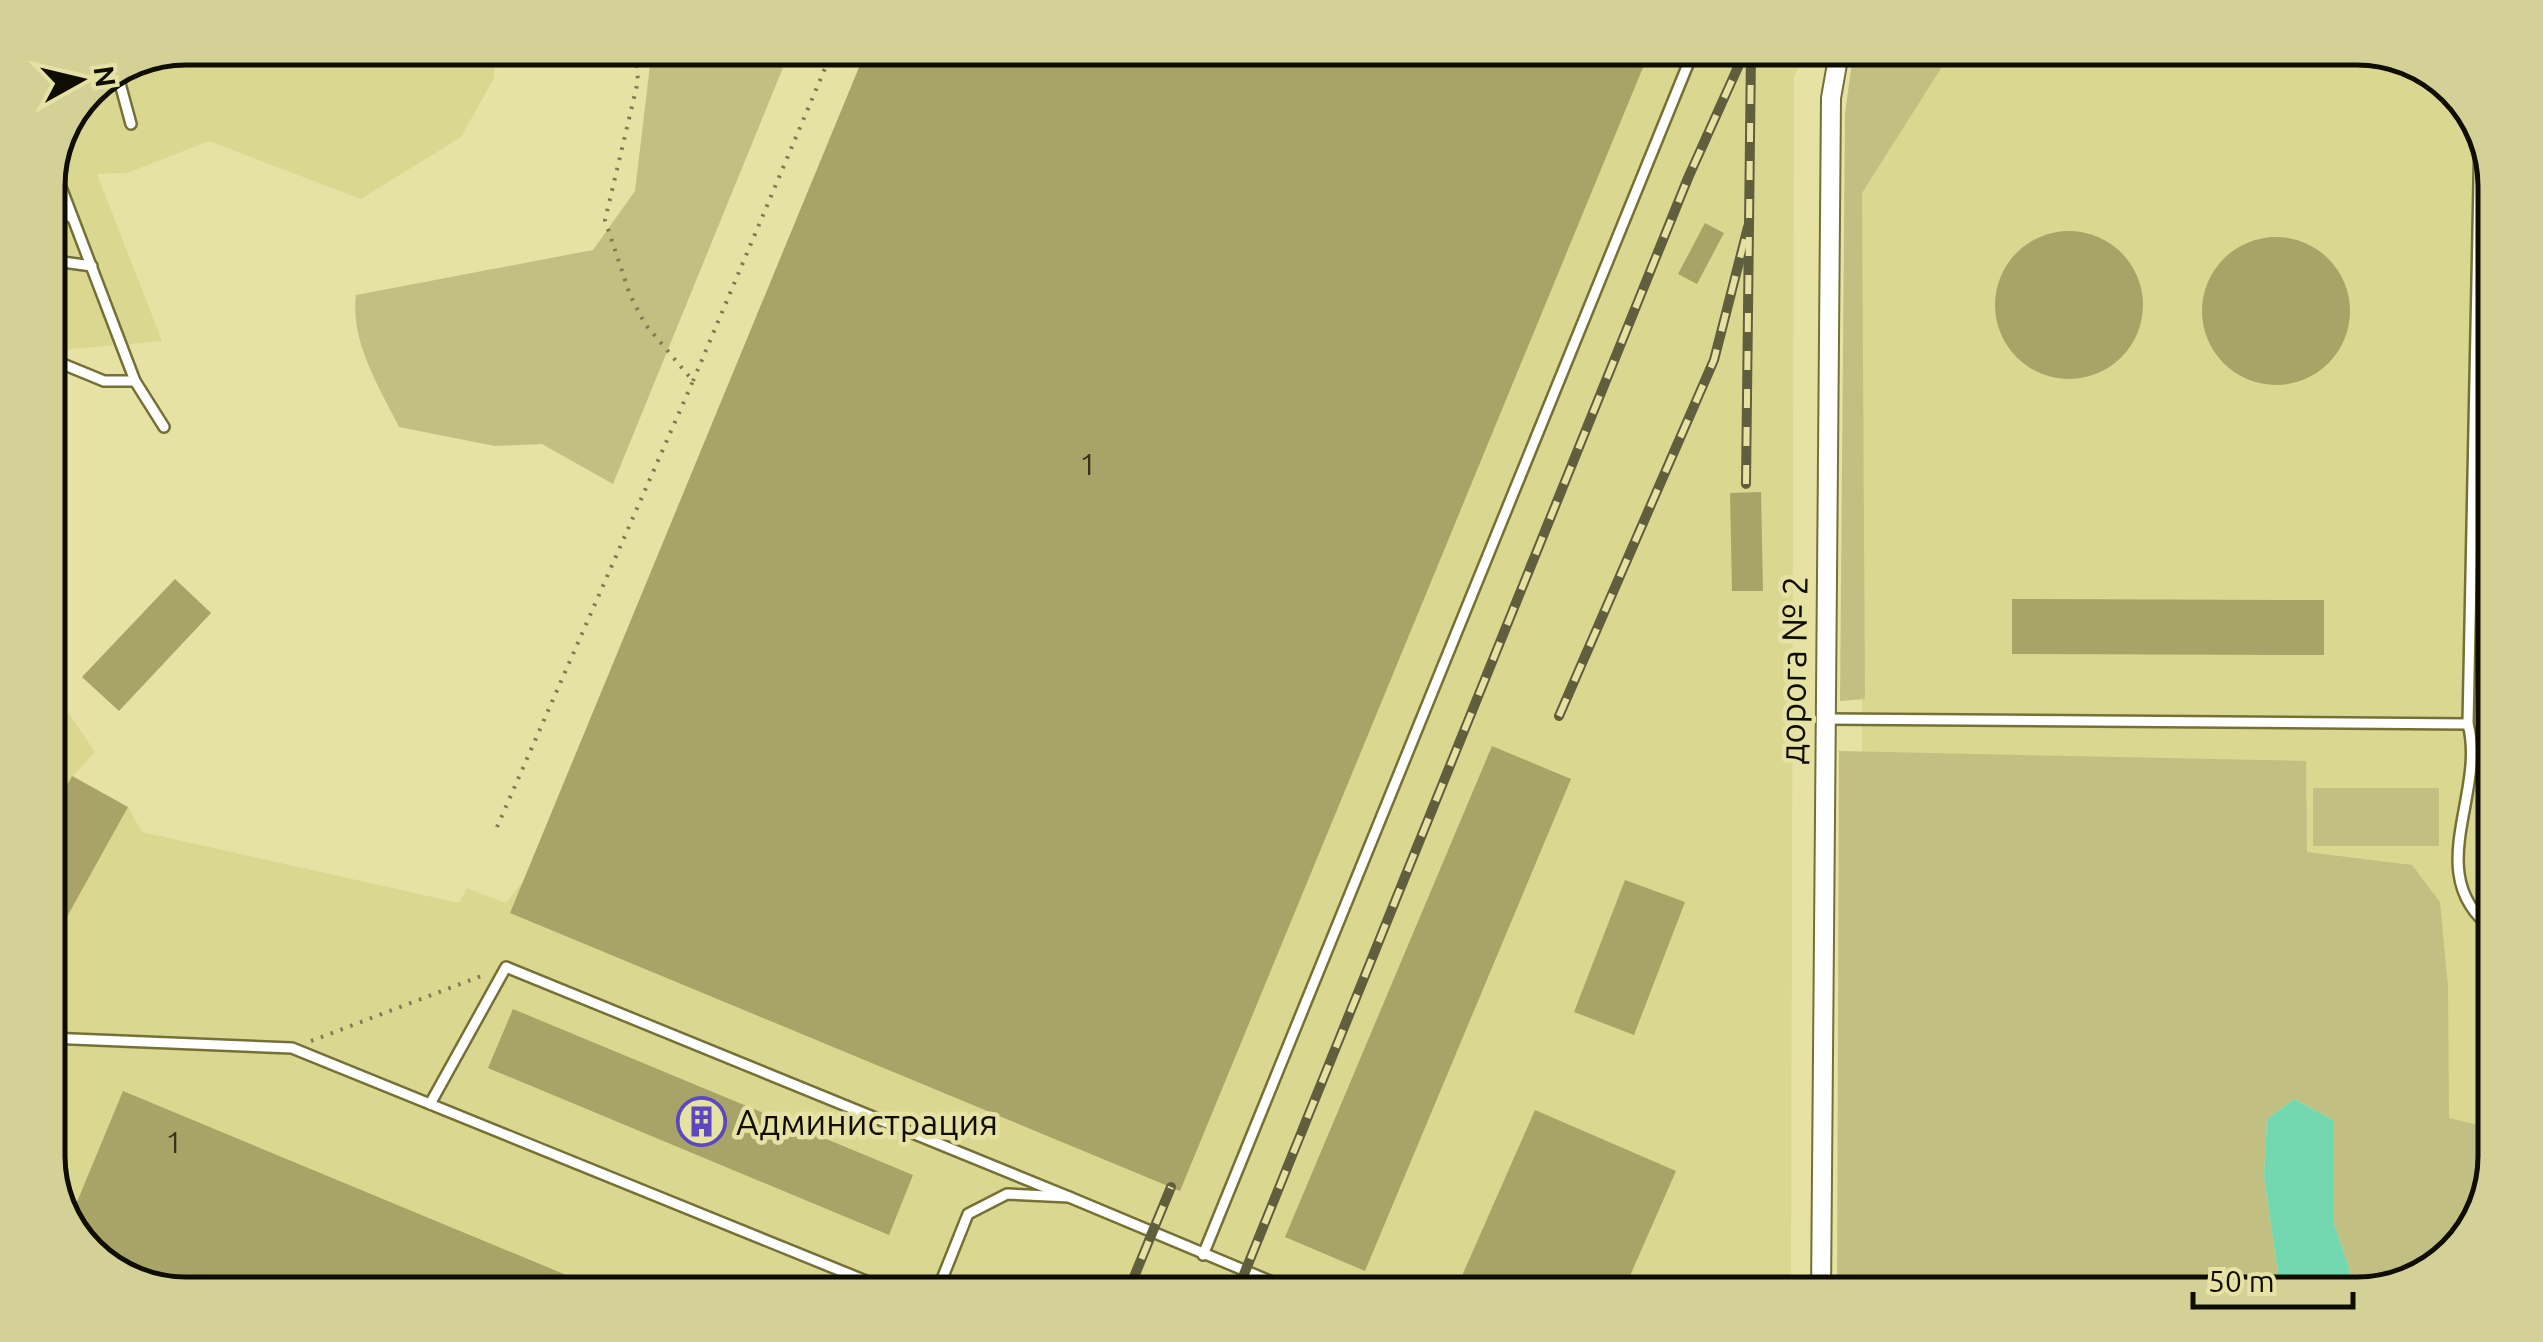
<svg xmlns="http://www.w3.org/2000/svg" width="2543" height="1342" font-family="Ubuntu,sans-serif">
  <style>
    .built { fill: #dad791 }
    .green { fill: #c2bf82 }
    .water { fill: #73d8b0 }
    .building { fill: #a8a468 }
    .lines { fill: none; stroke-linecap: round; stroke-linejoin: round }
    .lane-casing { stroke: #757136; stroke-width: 14 }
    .street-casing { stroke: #757136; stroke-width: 22 }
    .path { stroke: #7d7a54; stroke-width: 4; stroke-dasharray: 2.5 8; stroke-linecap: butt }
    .lane { stroke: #fff; stroke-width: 9 }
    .street { stroke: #fff; stroke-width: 18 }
    .rail-casing { stroke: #615e3e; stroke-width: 10 }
    .rail { stroke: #e5e2a3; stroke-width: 6; stroke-dasharray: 19; stroke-linecap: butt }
    .labels { text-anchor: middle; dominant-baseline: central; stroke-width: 9; stroke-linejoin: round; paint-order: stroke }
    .number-label { font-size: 30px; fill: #35331a }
    .street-label { font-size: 35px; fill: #0f0d00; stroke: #e5e2a3 }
    .poi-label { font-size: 35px; fill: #0f0d00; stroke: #e5e2a3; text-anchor: start }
    .rim { fill: none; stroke: #0f0d00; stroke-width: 5 }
  </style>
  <rect width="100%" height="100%" fill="#e5e2a3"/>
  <g class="built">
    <polygon points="2357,47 2419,62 2472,110 2495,178 2495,1156 2481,1218 2431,1271 2432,989 1862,975 1862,193 1954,48"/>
    <polygon points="186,48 494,48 494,78 461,137 361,199 209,141 127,173 97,174 162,341 48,351 48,178 89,88"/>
    <polygon points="870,48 1809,48 1794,76 1791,1294 186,1294 124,1280 71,1232 48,1165 48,683 95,752 73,776 128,807 142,832 459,903 467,888 506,903 524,880"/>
  </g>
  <g class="green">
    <path d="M652,48H791L613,484L542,444L495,446L399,427C379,387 350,341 356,295L593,250L635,191Z"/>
    <polygon points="1854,48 1954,48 1862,193 1865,699 1840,701 1845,113"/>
    <polygon points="1839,751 2306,761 2307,852 2412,865 2440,902 2448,987 2449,1118 2495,1129 2495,1156 2481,1218 2427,1276 2350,1294 2349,1268 2333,1221 2333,1120 2294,1099 2267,1119 2264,1177 2281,1294 1837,1294"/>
    <rect x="2313" y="788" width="126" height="58"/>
  </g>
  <polygon class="water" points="2294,1099 2333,1120 2333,1221 2349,1268 2350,1294 2281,1294 2264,1177 2267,1119"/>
  <g class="building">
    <polygon points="867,48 1651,48 1180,1191 510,913"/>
    <polygon points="1705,223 1724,233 1697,284 1678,274"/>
    <circle cx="2069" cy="305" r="74"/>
    <circle cx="2276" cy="311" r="74"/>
    <polygon points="1761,492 1763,591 1732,591 1730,493"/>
    <polygon points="175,579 211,613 119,711 82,677"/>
    <polygon points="2012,599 2324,600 2324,655 2012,654"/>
    <polygon points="1492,746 1571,779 1365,1271 1285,1237"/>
    <polygon points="72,776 128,807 48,951 48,820"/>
    <polygon points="1625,880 1685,902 1634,1035 1574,1012"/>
    <polygon points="513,1009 913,1175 889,1235 488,1068"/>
    <polygon points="123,1091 612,1294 186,1294 124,1280 71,1232 57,1193 77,1202"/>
    <polygon points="1535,1110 1676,1171 1622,1294 1454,1294"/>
  </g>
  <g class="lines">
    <defs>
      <g id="lane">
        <polyline points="118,76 131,124"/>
        <polyline points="53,166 135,381 164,427"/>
        <polyline points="48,203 72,218"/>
        <polyline points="48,260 92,266"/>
        <polyline points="48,358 104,381 135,381"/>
        <polyline points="1827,719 2468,724 2480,133"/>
        <path d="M2468,724C2487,795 2419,876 2495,931"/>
        <polyline points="48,1038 292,1048 898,1294"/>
        <polyline points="430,1104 506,967 1069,1197"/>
        <polyline points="1203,1255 1695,47"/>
        <polyline points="936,1294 968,1214 1007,1194 1069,1197 1301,1294"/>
      </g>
      <polyline id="street" points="1821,1294 1831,98 1840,47"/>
    </defs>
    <use href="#lane" class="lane-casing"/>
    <use href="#street" class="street-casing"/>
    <g class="path">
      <polyline points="693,381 834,47"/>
      <polyline points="497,827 693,381 645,324 630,295 605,220 638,81 635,47"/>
      <polyline points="311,1041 484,975"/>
    </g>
    <use href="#lane" class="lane"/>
    <use href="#street" class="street"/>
    <defs>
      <g id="rail">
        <polyline points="1746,484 1751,52"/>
        <polyline points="1559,716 1714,360 1748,227"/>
        <polyline points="1127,1294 1171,1187"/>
        <polyline points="1236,1294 1688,178 1747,47"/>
      </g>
    </defs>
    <use href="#rail" class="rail-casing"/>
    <use href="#rail" class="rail"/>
  </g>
  <defs>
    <symbol id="building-ring" viewBox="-11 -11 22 22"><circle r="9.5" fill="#e5e2a3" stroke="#5c47bf" stroke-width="1.5"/><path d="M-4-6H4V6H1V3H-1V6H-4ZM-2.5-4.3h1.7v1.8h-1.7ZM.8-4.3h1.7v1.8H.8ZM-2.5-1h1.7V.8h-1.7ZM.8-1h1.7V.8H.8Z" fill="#5c47bf"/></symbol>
  </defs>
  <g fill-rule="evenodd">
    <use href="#building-ring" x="674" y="1094" width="55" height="55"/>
  </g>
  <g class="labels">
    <g class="number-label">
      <text x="1088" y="464">1</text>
      <text x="174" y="1142">1</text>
    </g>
    <g class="street-label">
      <text transform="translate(1793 670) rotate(-89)">дорога № 2</text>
    </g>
    <g class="poi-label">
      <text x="736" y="1122">Администрация</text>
    </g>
  </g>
  <path d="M0 0H2543V1342H0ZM186 65H2357A121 121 0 0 1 2478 186V1156A121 121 0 0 1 2357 1277H186A121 121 0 0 1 65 1156V186A121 121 0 0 1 186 65Z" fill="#d4d196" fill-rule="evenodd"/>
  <path class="rim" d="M186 65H2357A121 121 0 0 1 2478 186V1156A121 121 0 0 1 2357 1277H186A121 121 0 0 1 65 1156V186A121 121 0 0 1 186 65Z"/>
  <g transform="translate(80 80) rotate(82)" stroke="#e5e2a3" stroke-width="8" paint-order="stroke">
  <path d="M0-8L18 38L0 25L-18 38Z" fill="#0f0d00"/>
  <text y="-15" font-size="28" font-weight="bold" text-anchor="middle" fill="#0f0d00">N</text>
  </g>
  <path d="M2193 1292v15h160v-15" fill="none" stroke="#0f0d00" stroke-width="5"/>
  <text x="2208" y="1292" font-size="30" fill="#0f0d00" stroke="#e5e2a3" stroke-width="8" paint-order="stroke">50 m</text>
</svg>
